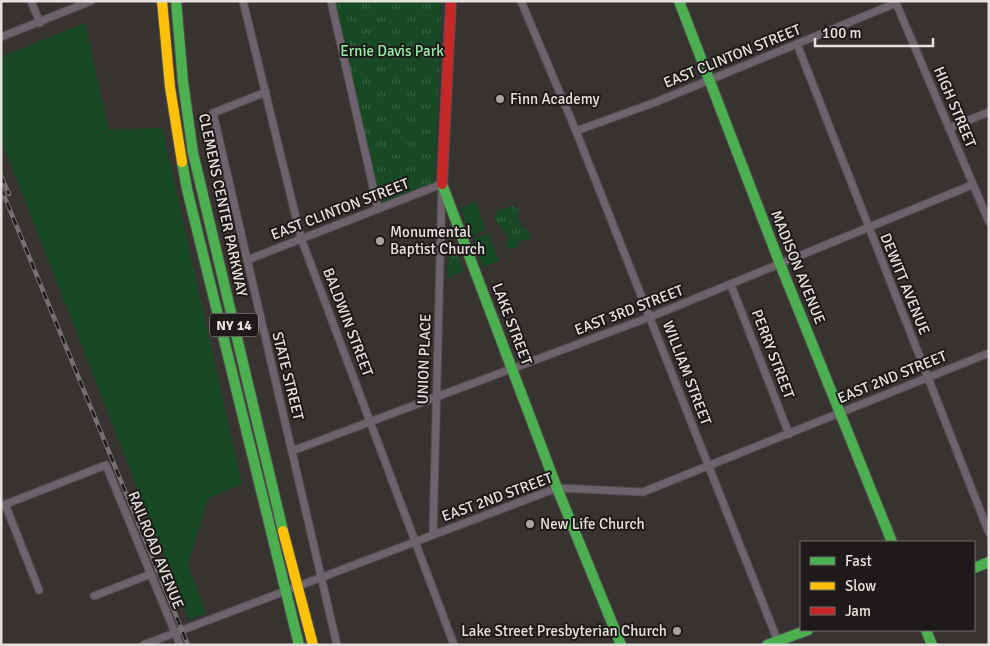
<svg xmlns="http://www.w3.org/2000/svg" width="990" height="646" font-family="Signika,sans-serif">
  <style>
    .grass { fill: #164924 }
    .park { fill: url(#park-tufts) }
    .lines { fill: none; stroke-linecap: round; stroke-linejoin: round }
    .street-casing { stroke: #514f4e; stroke-width: 9 }
    .fast-casing { stroke: #514f4e; stroke-width: 12 }
    .slow-casing { stroke: #514f4e; stroke-width: 12 }
    .jam-casing { stroke: #514f4e; stroke-width: 12 }
    .street { stroke: #6e636d; stroke-width: 7 }
    .fast { stroke: #4caf50; stroke-width: 10 }
    .slow { stroke: #ffc107; stroke-width: 10 }
    .jam { stroke: #c62828; stroke-width: 10 }
    .rail-casing { stroke: #776f74; stroke-width: 4.5 }
    .rail { stroke: #1d1a19; stroke-width: 2.5; stroke-dasharray: 8; stroke-linecap: butt }
    .poi-dot { fill: #a8a4a2; stroke: #1d1a19; stroke-width: 2 }
    .labels { text-anchor: middle; dominant-baseline: central; stroke-width: 4; stroke-linejoin: round; paint-order: stroke }
    .shield { fill: #1d1a19; stroke: #a9a5a4; stroke-width: 1 }
    .shield-label { font-size: 14px; font-weight: bold; fill: #e5e1df }
    .park-label { font-size: 15px; fill: #97eda6; stroke: #1d1a19 }
    .street-label { font-size: 15px; fill: #e5e1df; stroke: #1d1a19 }
    .poi-label { font-size: 15px; fill: #e5e1df; stroke: #1d1a19; text-anchor: start }
  </style>
  <defs>
    <pattern id="park-tufts" width="24" height="20" patternUnits="userSpaceOnUse" patternTransform="scale(1.25)"><rect width="24" height="20" fill="#164924"/><path d="M3 7l-1-3M5 7V3M7 7l1-3M15 17l-1-3M17 17v-4M19 17l1-3" fill="none" stroke="#386343"/></pattern>
  </defs>
  <rect width="100%" height="100%" fill="#363331"/>
  <g class="grass">
    <polygon points="85,23 109,130 162,128 242,484 208,498 188,565 206,613 189,620 1,139 1,57"/>
    <polygon points="476,202 486,230 471,236 460,208"/>
    <polygon points="488,233 499,261 483,267 473,239"/>
  </g>
  <g class="park">
    <polygon points="333,1 442,1 434,187 378,209"/>
    <polygon points="513,205 519,210 518,218 522,228 528,229 530,237 527,240 520,241 518,246 513,249 507,248 506,241 508,237 494,218 499,208 503,210"/>
    <polygon points="451,243 453,244 464,271 447,278"/>
  </g>
  <g class="lines">
    <defs>
      <g id="street">
        <polyline points="31,1 40,23"/>
        <polyline points="243,1 301,238 454,645"/>
        <polyline points="331,1 378,209"/>
        <polyline points="521,1 576,131 779,644"/>
        <polyline points="1,37 91,1"/>
        <polyline points="797,44 989,533"/>
        <polyline points="266,92 213,113 337,645"/>
        <polyline points="949,128 989,112"/>
        <polyline points="576,131 656,102 896,3 989,222"/>
        <polyline points="247,260 442,184 433,534"/>
        <polyline points="731,285 789,434"/>
        <polyline points="292,451 650,317 972,185"/>
        <polyline points="5,504 39,590"/>
        <polyline points="1,506 106,465 180,645"/>
        <polyline points="94,596 151,574"/>
        <polyline points="143,645 557,488 643,492 989,353"/>
      </g>
      <g id="fast">
        <polyline points="176,1 183,82 193,153 283,531"/>
        <polyline points="679,1 780,264 892,542"/>
        <polyline points="182,162 187,189 299,645"/>
        <polyline points="442,184 557,488 621,645"/>
        <polyline points="974,568 989,562"/>
        <polyline points="926,630 932,645"/>
        <polyline points="767,645 808,630"/>
      </g>
      <g id="slow">
        <polyline points="162,1 170,87 182,162"/>
        <polyline points="283,531 313,645"/>
      </g>
      <polyline id="jam" points="442,184 451,1"/>
    </defs>
    <use href="#street" class="street-casing"/>
    <use href="#fast" class="fast-casing"/>
    <use href="#slow" class="slow-casing"/>
    <use href="#jam" class="jam-casing"/>
    <use href="#street" class="street"/>
    <use href="#fast" class="fast"/>
    <use href="#slow" class="slow"/>
    <use href="#jam" class="jam"/>
    <defs>
      <g id="rail">
        <polyline points="1,176 9,194"/>
        <polyline points="1,188 188,645"/>
      </g>
    </defs>
    <use href="#rail" class="rail-casing"/>
    <use href="#rail" class="rail"/>
  </g>
  <g class="poi-dot">
    <circle cx="500" cy="99" r="5"/>
    <circle cx="380" cy="241" r="5"/>
    <circle cx="530" cy="524" r="5"/>
    <circle cx="677" cy="631" r="5"/>
  </g>
  <g class="labels">
    <rect class="shield" x="210" y="313.5" width="48" height="23" rx="4"/>
    <g class="shield-label">
      <text x="234" y="325">NY 14</text>
    </g>
    <g class="park-label">
      <text x="392" y="51">Ernie Davis Park</text>
    </g>
    <g class="street-label">
      <text transform="translate(732 56) rotate(-22)">EAST CLINTON STREET</text>
      <text transform="translate(955 107) rotate(67)">HIGH STREET</text>
      <text transform="translate(223 205) rotate(78)">CLEMENS CENTER PARKWAY</text>
      <text transform="translate(340 209) rotate(-21)">EAST CLINTON STREET</text>
      <text transform="translate(798 267) rotate(68)">MADISON AVENUE</text>
      <text transform="translate(905 284) rotate(68)">DEWITT AVENUE</text>
      <text transform="translate(629 310) rotate(-21)">EAST 3RD STREET</text>
      <text transform="translate(348 322) rotate(69)">BALDWIN STREET</text>
      <text transform="translate(512 324) rotate(69)">LAKE STREET</text>
      <text transform="translate(773 354) rotate(69)">PERRY STREET</text>
      <text transform="translate(424 359) rotate(-88)">UNION PLACE</text>
      <text transform="translate(687 373) rotate(69)">WILLIAM STREET</text>
      <text transform="translate(288 376) rotate(76)">STATE STREET</text>
      <text transform="translate(892 377) rotate(-22)">EAST 2ND STREET</text>
      <text transform="translate(497 497) rotate(-20)">EAST 2ND STREET</text>
      <text transform="translate(156 550) rotate(68)">RAILROAD AVENUE</text>
    </g>
    <g class="poi-label">
      <text x="510" y="99">Finn Academy</text>
      <text x="390" y="232">Monumental<tspan x="390" dy="17">Baptist Church</tspan></text>
      <text x="540" y="524">New Life Church</text>
      <text x="667" y="631" text-anchor="end">Lake Street Presbyterian Church</text>
    </g>
  </g>
  <rect width="990" height="646" fill="none" stroke="#e5e1df" stroke-width="5"/>
  <rect x="800" y="541" width="175" height="90" fill="#1d1a19" stroke="#6d6a68"/>
  <rect x="810" y="557" width="25" height="8" fill="#4caf50" stroke="#6d6a68"/>
  <text x="845" y="566" font-size="15" fill="#e5e1df">Fast</text>
  <rect x="810" y="582" width="25" height="8" fill="#ffc107" stroke="#6d6a68"/>
  <text x="845" y="591" font-size="15" fill="#e5e1df">Slow</text>
  <rect x="810" y="607" width="25" height="8" fill="#c62828" stroke="#6d6a68"/>
  <text x="845" y="616" font-size="15" fill="#e5e1df">Jam</text>
  <path d="M815 38v8h118v-8" fill="none" stroke="#e5e1df" stroke-width="2.5"/>
  <text x="822" y="38" font-size="15" fill="#e5e1df" stroke="#1d1a19" stroke-width="4" paint-order="stroke">100 m</text>
</svg>
